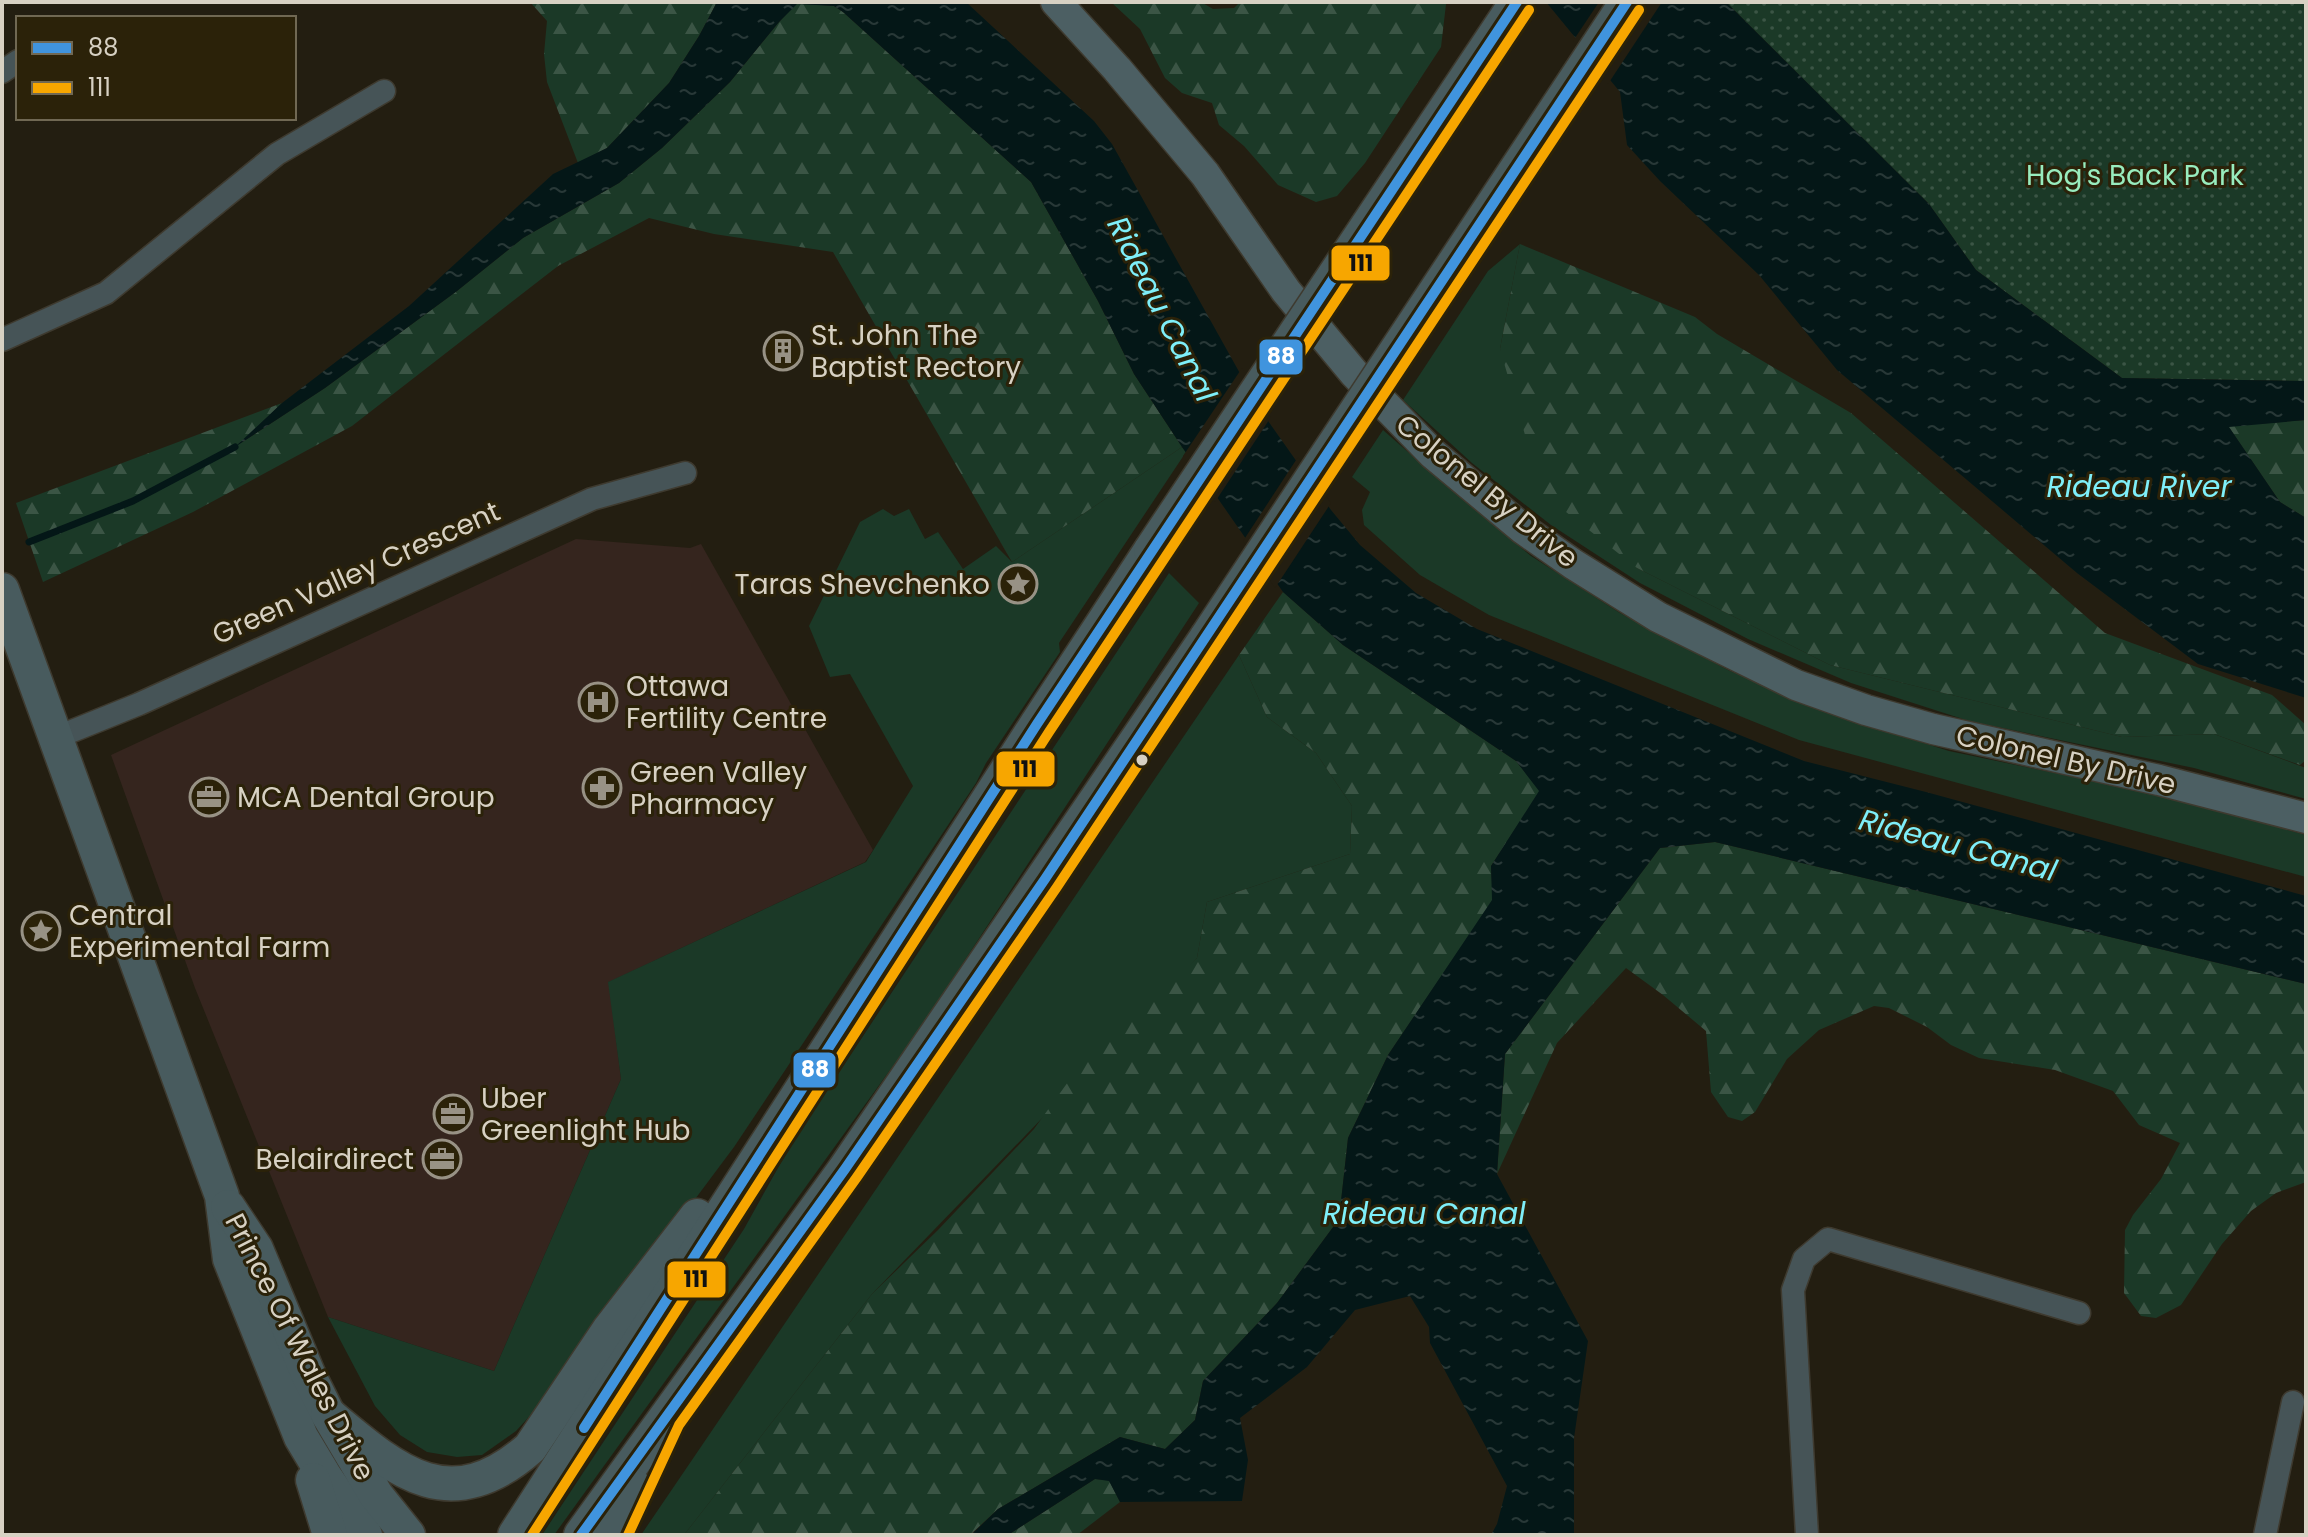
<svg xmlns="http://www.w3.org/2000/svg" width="2308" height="1537" font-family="Poppins,sans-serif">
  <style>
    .commercial { fill: #35251e }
    .green { fill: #1b3927 }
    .forest { fill: url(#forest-firs) }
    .park { fill: url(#park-dots) }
    .water { fill: url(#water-ripples) }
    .pier { fill: #231e11 }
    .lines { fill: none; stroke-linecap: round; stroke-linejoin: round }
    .stream { stroke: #041717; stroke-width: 7 }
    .minor-casing { stroke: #3e3a2f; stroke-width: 25 }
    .secondary-casing { stroke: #3e3a2f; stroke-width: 33 }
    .primary-casing { stroke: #3e3a2f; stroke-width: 37 }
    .minor { stroke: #465457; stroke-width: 22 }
    .secondary { stroke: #4c5f63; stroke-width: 30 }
    .primary { stroke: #485b5e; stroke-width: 34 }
    .primary-bridge-casing { stroke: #3e3a2f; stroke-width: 37; stroke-linecap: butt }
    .primary-bridge { stroke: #485b5e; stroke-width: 34 }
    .bus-1-casing { stroke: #2b2209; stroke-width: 16 }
    .bus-2-casing { stroke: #2b2209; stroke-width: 16 }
    .bus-1 { stroke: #4094de; stroke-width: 10 }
    .bus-2 { stroke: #f7a600; stroke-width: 10 }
    .bus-dot { fill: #d7d1c3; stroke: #2b2209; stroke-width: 3 }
    .labels { text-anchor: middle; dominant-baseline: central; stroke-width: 6; stroke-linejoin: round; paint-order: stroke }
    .park-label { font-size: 28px; fill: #98ecbe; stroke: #2b2209 }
    .poi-label { font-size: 28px; fill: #d7d1c3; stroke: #2b2209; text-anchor: start }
    .street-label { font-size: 28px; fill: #d7d1c3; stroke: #2b2209 }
    .water-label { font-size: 30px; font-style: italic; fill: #7eeff9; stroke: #2b2209 }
    .line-badge { stroke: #2b2209; stroke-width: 3 }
    .badge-label { font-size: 22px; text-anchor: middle; font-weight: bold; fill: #fff }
    .pale-badge-label { font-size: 22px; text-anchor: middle; font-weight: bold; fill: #111 }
  </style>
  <defs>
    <pattern id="forest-firs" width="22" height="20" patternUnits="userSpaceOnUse" patternTransform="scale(2)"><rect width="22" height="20" fill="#1b3927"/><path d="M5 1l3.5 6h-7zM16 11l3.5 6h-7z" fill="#3b5545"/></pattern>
    <pattern id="park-dots" width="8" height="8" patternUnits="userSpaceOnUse" patternTransform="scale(2)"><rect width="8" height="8" fill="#1b3927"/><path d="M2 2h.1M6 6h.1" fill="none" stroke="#3b5545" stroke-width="1.8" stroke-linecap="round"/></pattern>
    <pattern id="water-ripples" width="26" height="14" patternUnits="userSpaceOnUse" patternTransform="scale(2)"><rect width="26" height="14" fill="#041717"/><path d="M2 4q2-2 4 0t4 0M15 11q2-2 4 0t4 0" fill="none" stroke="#283837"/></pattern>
  </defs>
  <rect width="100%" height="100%" fill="#231e11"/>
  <polygon class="commercial" points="576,539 690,548 701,544 873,850 865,862 609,982 621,1079 494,1371 328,1317 195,988 111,755"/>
  <g class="green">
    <polygon points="1520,244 1500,349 1637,568 1830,665 2122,737 2214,734 2306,768 2306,799 2194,768 1969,721 1851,683 1748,639 1640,583 1551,525 1472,463 1403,400 1488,271"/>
    <polygon points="1383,430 1450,489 1531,556 1620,613 1728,670 1831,714 1949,751 2174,798 2306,835 2306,877 1799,740 1489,615 1420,575 1364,525 1362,510 1370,492 1352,477"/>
    <polygon points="1182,447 1186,452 1059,643 1060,652 986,763 976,783 734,1147 548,1396 516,1431 482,1455 457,1457 427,1452 400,1435 375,1406 328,1317 494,1371 621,1079 608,982 866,862 913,786 850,674 830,677 809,626 860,522 883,509 894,516 909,509 925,539 938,532 963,569 996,546 1012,562"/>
    <polygon points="1169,573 1199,603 919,1030 554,1535 542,1535 744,1229 789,1148"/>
    <polygon points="1239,655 1267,717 1316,753 1352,806 1350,854 1207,902 1197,958 872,1294 684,1535 641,1535"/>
  </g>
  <g class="forest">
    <polygon points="530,2 717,2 699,36 669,83 607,148 578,163 547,82 544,54 547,21"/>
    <polygon points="1111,2 1201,2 1213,9 1234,8 1240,2 1446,2 1446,4 1441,47 1365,163 1337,196 1316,202 1278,185 1244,146 1219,125 1212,103 1182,93 1165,78 1140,29"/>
    <polygon points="797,3 834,6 843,12 1031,182 1098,301 1134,374 1182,447 1012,562 833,252 714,234 649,218 558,266 352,426 193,512 43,582 16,503 282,403 241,443 325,388 457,291 523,238 619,183 662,148 730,82 779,22"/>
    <polygon points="1520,244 1695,317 1717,334 1851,413 2105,633 2272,695 2306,725 2306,760 2300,765 2214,734 2122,737 1830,665 1637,568 1542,493 1500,349"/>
    <polygon points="2306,420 2306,518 2280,502 2228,426"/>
    <polygon points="1283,592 1343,645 1516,761 1540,791 1491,866 1493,900 1388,1055 1348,1138 1339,1219 1277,1303 1203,1381 1195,1420 1165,1449 1120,1437 998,1509 970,1535 684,1535 872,1294 938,1230 1034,1129 1081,1064 1197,958 1207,902 1350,854 1352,806 1316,753 1267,717 1239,655"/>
    <polygon points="1715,842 2306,984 2306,1182 2276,1193 2251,1211 2222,1244 2181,1305 2156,1318 2141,1316 2124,1293 2125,1230 2133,1215 2161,1179 2180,1143 2139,1125 2113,1091 2055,1070 1979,1058 1951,1045 1927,1027 1889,1008 1874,1006 1819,1030 1787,1059 1755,1112 1742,1121 1728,1117 1711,1092 1706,1031 1663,995 1626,968 1557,1043 1497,1174 1505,1054 1660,848"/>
    <polygon points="1095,1479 1109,1480 1120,1502 1077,1535 1008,1535"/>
  </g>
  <polygon class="park" points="1726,2 2306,2 2306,381 2122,378 1976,270 1929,204"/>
  <g class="water">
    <polygon points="717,2 966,2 1094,121 1112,144 1261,411 1331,510 1360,545 1416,593 1477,629 1804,761 1926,792 2306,896 2306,984 1715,842 1660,848 1505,1054 1497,1174 1588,1341 1574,1438 1574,1535 1491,1535 1497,1524 1507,1486 1430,1343 1429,1327 1410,1296 1355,1310 1307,1367 1240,1418 1248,1460 1242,1501 1120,1502 1109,1481 1095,1479 1008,1535 971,1535 998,1509 1120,1437 1165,1449 1195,1420 1203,1381 1277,1303 1339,1219 1348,1138 1388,1055 1492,900 1491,866 1539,791 1516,761 1343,645 1283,592 1182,447 1134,374 1098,301 1031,182 843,12 834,6 797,4 779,22 730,82 662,148 619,183 523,238 457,291 325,388 235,447 282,403 409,306 553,174 607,148 669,83 699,36"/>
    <polygon points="1546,2 1726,2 1929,204 1976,270 2122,378 2306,381 2306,420 2229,427 2280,502 2306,518 2306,698 2198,664 2077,573 1837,370 1759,275 1660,181 1627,145 1620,92"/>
  </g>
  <g class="pier">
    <polygon points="1599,2 1662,2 1608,84 1573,41"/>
    <polygon points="1242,368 1271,417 1215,502 1183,456"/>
    <polygon points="1298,457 1331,503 1275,588 1243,541"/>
  </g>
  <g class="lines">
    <polyline class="stream" points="29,542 133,501 235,447"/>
    <defs>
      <g id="minor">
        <polyline points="2,72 18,61"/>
        <polyline points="2,340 106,293 277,154 384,91"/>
        <polyline points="55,738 139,704 592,499 685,473"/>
        <polyline points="1807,1535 1793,1290 1804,1259 1828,1239 2079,1313"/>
        <polyline points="2265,1535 2293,1402"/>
      </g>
      <polyline id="secondary" points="1056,2 1117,69 1205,174 1286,291 1354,373 1433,454 1523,529 1573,564 1658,617 1796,685 1866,710 1933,729 2159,780 2306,818"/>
      <g id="primary">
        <polyline points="2,590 222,1196 230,1259 301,1437 325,1477 365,1535"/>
        <polyline points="228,1207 256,1249 309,1376 328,1414 376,1495 408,1535"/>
        <path d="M328,1414C396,1471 449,1519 530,1448L609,1330L697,1216"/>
        <polyline points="313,1480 330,1535"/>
        <polyline points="515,1535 1037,724 1151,550"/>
        <polyline points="581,1535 845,1169 1207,637"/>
        <polyline points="613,1535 635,1487"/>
      </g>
    </defs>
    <use href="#minor" class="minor-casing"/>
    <use href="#secondary" class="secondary-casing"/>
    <use href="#primary" class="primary-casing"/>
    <use href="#minor" class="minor"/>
    <use href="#secondary" class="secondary"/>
    <use href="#primary" class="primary"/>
    <defs>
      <g id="primary-bridge">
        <polyline points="1151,550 1517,2"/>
        <polyline points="1207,637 1627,2"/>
      </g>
    </defs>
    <use href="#primary-bridge" class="primary-bridge-casing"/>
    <use href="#primary-bridge" class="primary-bridge"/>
    <defs>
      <g id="bus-1">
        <polyline points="584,1428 1037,724 1517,2"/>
        <polyline points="581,1535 845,1169 1045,879 1627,2"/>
      </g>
      <g id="bus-2">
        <polyline points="532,1535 1049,732 1529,10"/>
        <polyline points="628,1535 679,1425 857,1177 1057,887 1639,10"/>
      </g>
    </defs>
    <use href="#bus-1" class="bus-1-casing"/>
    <use href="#bus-2" class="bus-2-casing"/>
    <use href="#bus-1" class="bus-1"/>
    <use href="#bus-2" class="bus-2"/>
  </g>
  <defs>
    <symbol id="building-ring" viewBox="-11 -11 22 22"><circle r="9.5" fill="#2b2209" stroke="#989285" stroke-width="1.5"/><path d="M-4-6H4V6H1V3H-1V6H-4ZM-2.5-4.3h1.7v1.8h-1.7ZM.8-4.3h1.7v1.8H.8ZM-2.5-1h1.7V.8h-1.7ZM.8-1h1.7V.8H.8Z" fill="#989285"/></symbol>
    <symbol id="sight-ring" viewBox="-11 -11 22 22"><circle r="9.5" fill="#2b2209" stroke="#989285" stroke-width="1.5"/><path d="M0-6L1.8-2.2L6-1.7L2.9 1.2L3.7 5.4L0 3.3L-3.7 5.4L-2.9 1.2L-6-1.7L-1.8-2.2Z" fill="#989285"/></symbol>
    <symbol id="hospital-ring" viewBox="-11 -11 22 22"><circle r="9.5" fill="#2b2209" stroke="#989285" stroke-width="1.5"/><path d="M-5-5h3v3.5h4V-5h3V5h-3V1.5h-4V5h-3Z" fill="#989285"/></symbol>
    <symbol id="pharmacy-ring" viewBox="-11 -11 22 22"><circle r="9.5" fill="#2b2209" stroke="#989285" stroke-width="1.5"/><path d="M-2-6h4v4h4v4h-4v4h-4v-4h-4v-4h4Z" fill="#989285"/></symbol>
    <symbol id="office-ring" viewBox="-11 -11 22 22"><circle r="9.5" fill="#2b2209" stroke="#989285" stroke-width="1.5"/><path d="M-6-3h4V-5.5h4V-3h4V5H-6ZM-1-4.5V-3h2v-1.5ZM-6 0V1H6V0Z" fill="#989285"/></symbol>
  </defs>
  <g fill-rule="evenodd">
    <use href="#building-ring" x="761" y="329" width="44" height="44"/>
    <use href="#sight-ring" x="996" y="562" width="44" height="44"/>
    <use href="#hospital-ring" x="576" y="680" width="44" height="44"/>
    <use href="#pharmacy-ring" x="580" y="766" width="44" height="44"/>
    <use href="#office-ring" x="187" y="775" width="44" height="44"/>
    <use href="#sight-ring" x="19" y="909" width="44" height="44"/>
    <use href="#office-ring" x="431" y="1092" width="44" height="44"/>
    <use href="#office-ring" x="420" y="1137" width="44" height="44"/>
  </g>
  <circle class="bus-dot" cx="1142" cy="760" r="7"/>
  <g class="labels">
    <g class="park-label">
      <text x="2135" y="175">Hog's Back Park</text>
    </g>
    <g class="poi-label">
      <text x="811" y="335">St. John The<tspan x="811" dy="32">Baptist Rectory</tspan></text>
      <text x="990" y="584" text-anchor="end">Taras Shevchenko</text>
      <text x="626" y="686">Ottawa<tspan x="626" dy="32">Fertility Centre</tspan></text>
      <text x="630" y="772">Green Valley<tspan x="630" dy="32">Pharmacy</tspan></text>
      <text x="237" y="797">MCA Dental Group</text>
      <text x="69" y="915">Central<tspan x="69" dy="32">Experimental Farm</tspan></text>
      <text x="481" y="1098">Uber<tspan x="481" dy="32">Greenlight Hub</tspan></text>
      <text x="414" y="1159" text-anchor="end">Belairdirect</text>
    </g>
    <g class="street-label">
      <text transform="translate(1487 491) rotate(39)">Colonel By Drive</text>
      <text transform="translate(356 573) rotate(-24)">Green Valley Crescent</text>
      <text transform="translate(2066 760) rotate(13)">Colonel By Drive</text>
      <text transform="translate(300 1347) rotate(63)">Prince Of Wales Drive</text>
    </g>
    <g class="water-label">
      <text transform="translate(1162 309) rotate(63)">Rideau Canal</text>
      <text x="2139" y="486">Rideau River</text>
      <text transform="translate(1958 845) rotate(15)">Rideau Canal</text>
      <text x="1424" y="1213">Rideau Canal</text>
    </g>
  </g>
  <g class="line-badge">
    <rect x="1330" y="244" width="61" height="38" rx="8" fill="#f7a600"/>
    <rect x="1258" y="338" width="46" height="38" rx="8" fill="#4094de"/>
    <rect x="995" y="750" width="61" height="38" rx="8" fill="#f7a600"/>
    <rect x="792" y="1051" width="45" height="38" rx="8" fill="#4094de"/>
    <rect x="666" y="1260" width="61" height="39" rx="8" fill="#f7a600"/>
  </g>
  <g class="badge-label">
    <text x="1281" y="364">88</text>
    <text x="815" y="1077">88</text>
  </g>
  <g class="pale-badge-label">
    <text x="1361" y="271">111</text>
    <text x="1025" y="777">111</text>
    <text x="696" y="1287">111</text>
  </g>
  <rect width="2308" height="1537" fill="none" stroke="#d7d1c3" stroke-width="8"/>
  <rect x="16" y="16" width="280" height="104" fill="#2b2209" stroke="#706853" stroke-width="2"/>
  <rect x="32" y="42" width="40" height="12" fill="#4094de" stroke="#706853" stroke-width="2"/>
  <text x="88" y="56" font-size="24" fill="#d7d1c3">88</text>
  <rect x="32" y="82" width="40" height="12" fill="#f7a600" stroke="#706853" stroke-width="2"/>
  <text x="88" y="96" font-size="24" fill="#d7d1c3">111</text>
</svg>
